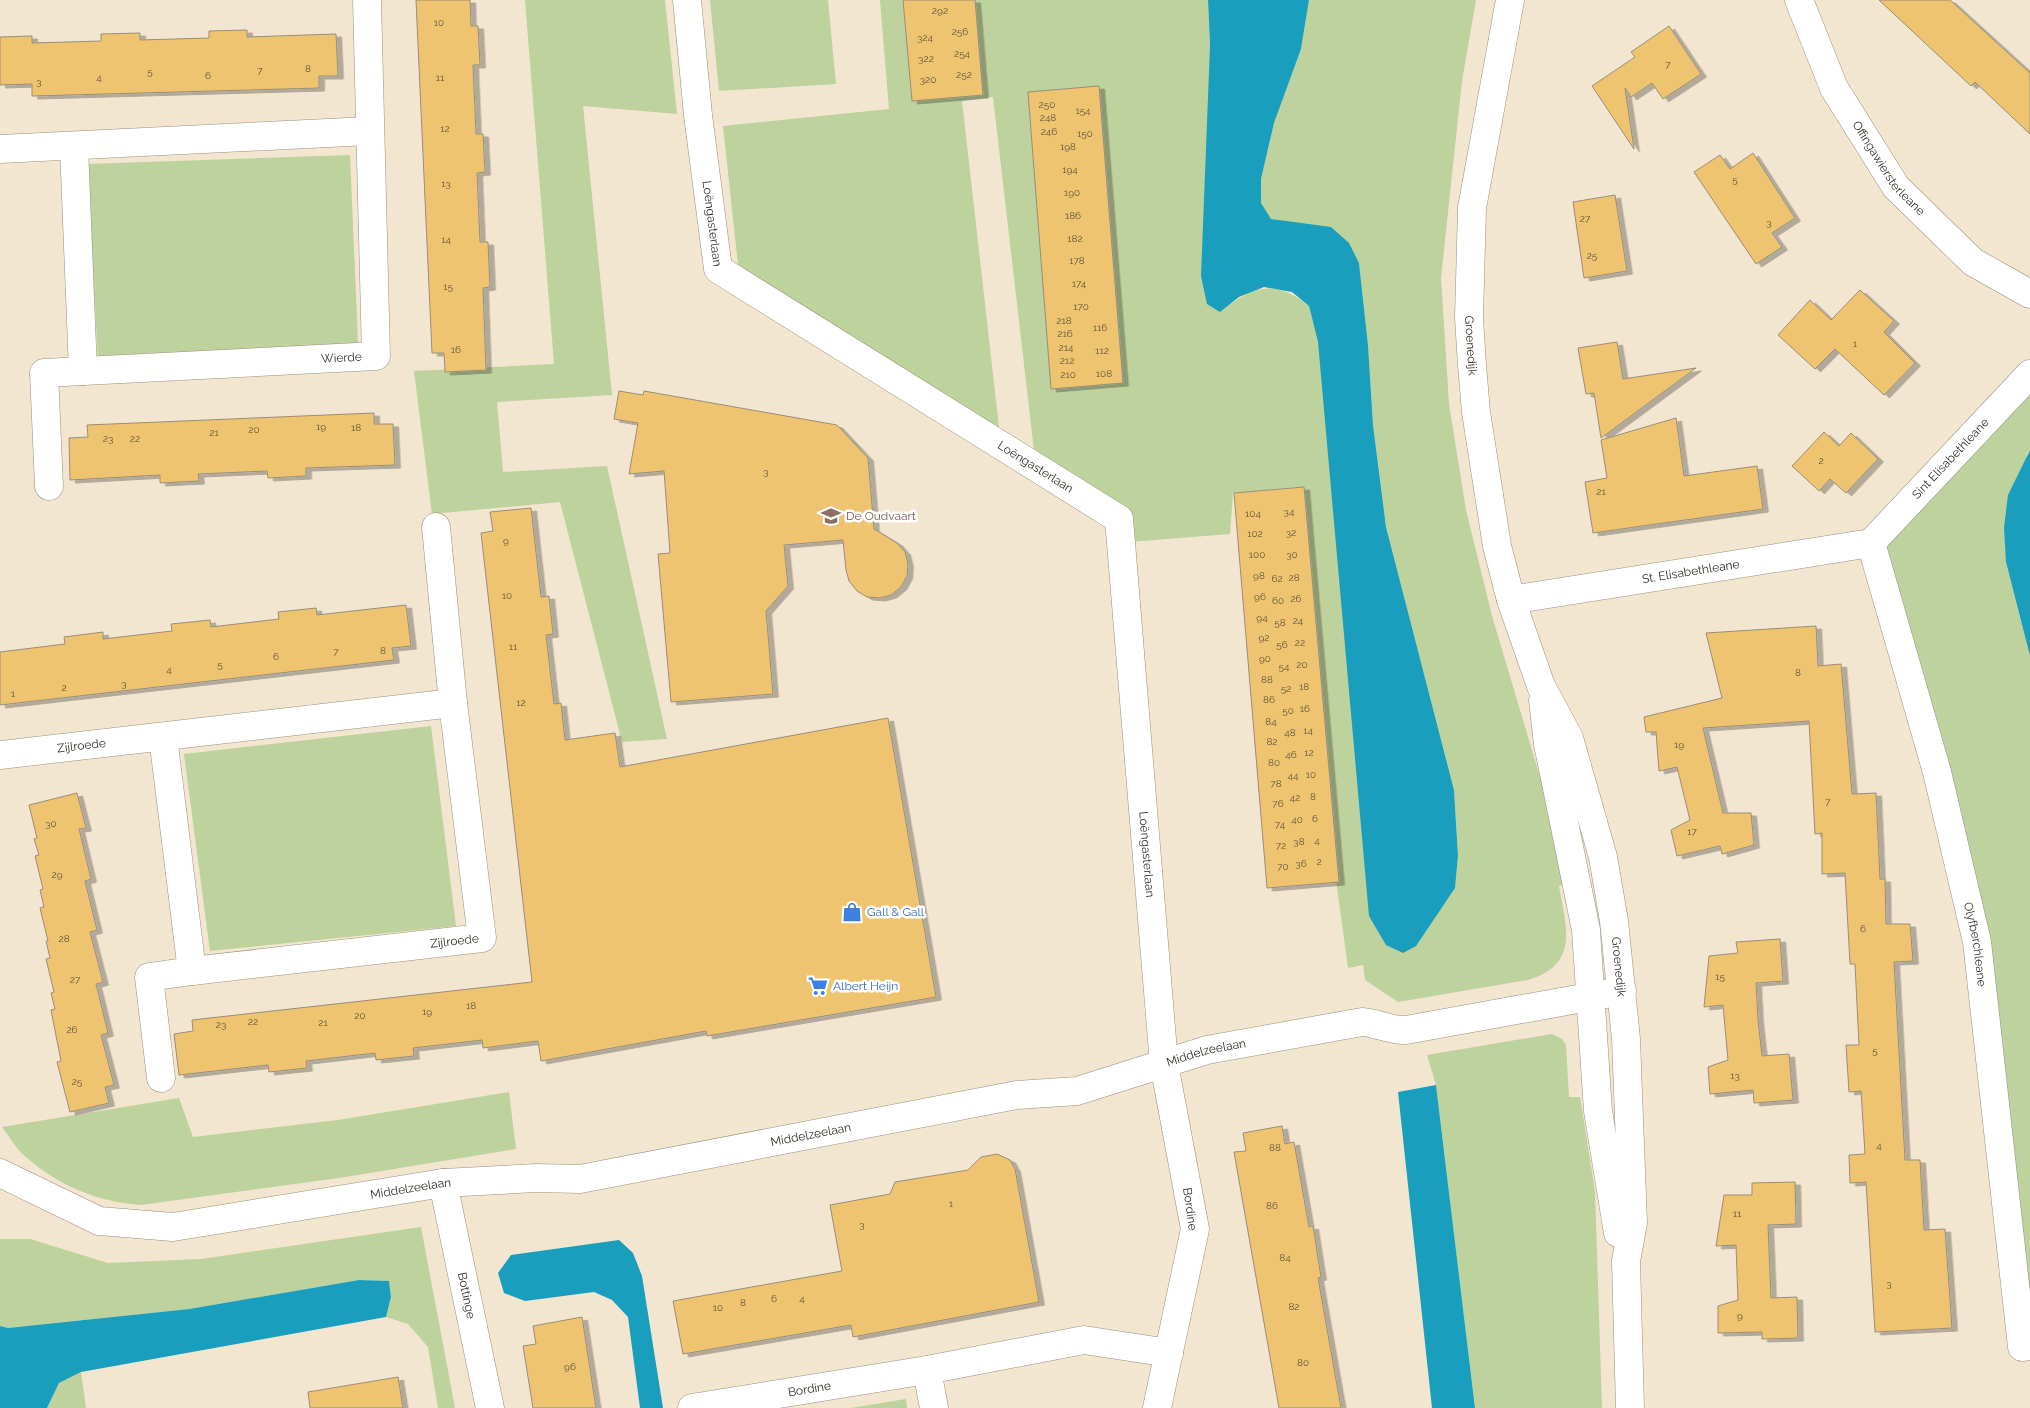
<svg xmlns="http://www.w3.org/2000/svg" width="2030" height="1408" font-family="Raleway,sans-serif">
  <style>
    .green { fill: #bdd29c }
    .water { fill: #199fbd }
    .building { fill: #eec471; stroke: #998e79; filter: url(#shadow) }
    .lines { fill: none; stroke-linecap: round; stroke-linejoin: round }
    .minor-casing { stroke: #9a907b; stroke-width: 29 }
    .secondary-casing { stroke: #9a907b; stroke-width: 29 }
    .minor { stroke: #fff; stroke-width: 28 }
    .secondary { stroke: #fff; stroke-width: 28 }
    .labels { text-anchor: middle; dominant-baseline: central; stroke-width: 5; stroke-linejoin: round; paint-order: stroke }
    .number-label { font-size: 10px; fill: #62553a }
    .street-label { font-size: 12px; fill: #343028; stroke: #fff }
    .education-label { font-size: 12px; fill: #785e54; stroke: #fff; text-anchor: start }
    .shop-label { font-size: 12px; fill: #366cbe; stroke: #fff; text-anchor: start }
  </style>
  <defs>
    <filter id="shadow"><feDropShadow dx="5.5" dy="3" stdDeviation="0" flood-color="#0004"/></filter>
  </defs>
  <rect width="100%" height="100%" fill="#f2e6d0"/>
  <g class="green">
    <polygon points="525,0 665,0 677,114 583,106 612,395 497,402 503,472 607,466 667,739 622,742 560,502 432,514 414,371 554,364"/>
    <polygon points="710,0 828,0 836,84 719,91"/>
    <path d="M880,0H1208L1220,312C1253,286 1274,278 1309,306L1455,888L1458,856L1454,790L1386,527L1373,425L1368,345L1359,263L1299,224L1270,219L1261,203V179L1274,123L1301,49L1309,0H1476L1462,81L1441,278L1449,404L1466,510L1492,616L1540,777L1559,827L1570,883L1559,886C1566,927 1580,965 1528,980L1398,1002L1365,980L1363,965L1348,968L1336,880L1298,487L1233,493L1230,534L1129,542L1035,459L993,97L962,101L1000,436L738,265L723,126L889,109Z"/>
    <polygon points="350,155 358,342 342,352 98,360 87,164"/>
    <polygon points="2030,370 2030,450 2027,453 2006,562 2030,656 2030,1322 1985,967 1882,539"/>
    <polygon points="431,726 456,926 210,951 184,754"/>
    <polygon points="1552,1034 1562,1039 1566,1045 1569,1097 1580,1097 1595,1191 1602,1408 1475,1408 1436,1085 1427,1055"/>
    <path d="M509,1092L516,1149L339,1178L141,1205C98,1202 59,1186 26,1157C16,1149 9,1136 2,1127L179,1098L193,1137L338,1120Z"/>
    <polygon points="421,1227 455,1408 438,1408 428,1347 408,1324 386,1317 391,1297 389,1281 359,1280 189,1309 8,1328 0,1326 0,1239 30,1239 108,1263 201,1259"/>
    <polygon points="81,1372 86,1408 47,1408 59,1383"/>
    <polygon points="906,1399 907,1408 851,1408"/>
  </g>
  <g class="water">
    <polygon points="1208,0 1309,0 1301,49 1274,123 1261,179 1261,203 1271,219 1331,227 1349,243 1359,263 1368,345 1373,425 1386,527 1454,790 1458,856 1455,888 1416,946 1403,953 1386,945 1369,916 1318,342 1309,306 1292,292 1264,287 1239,297 1220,312 1207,304 1201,276 1210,46"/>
    <polygon points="2030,450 2030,656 2006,562 2004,528 2008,495"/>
    <polygon points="1436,1085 1475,1408 1432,1408 1398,1092"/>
    <polygon points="619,1240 633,1253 642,1276 663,1408 640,1408 628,1317 612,1300 594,1292 525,1301 504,1293 498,1273 511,1255"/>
    <polygon points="359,1280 389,1281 391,1297 386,1317 81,1372 59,1383 47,1408 0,1408 0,1326 8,1328 189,1309"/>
  </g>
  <g class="building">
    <polygon points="416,0 470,0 471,26 478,26 480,65 473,65 476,134 483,134 485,172 477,173 480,242 488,242 490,287 483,288 486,370 445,372 444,353 432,353"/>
    <polygon points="903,0 975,0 983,95 912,101"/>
    <polygon points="1879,0 1950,0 2030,73 2030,134 1975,82 1971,86"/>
    <polygon points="1669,26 1701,74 1663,99 1652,83 1631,97 1625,88 1634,149 1592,86 1635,57 1631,52"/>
    <polygon points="247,30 247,37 336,34 338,76 319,76 319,88 68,95 32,96 32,84 0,85 0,37 32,36 32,43 66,42 101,41 101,34 140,33 140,40 174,39 209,38 209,31"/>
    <polygon points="1099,86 1123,383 1051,389 1028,92"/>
    <polygon points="1753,153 1795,218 1772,233 1782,247 1756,264 1694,172 1720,155 1730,169"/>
    <polygon points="1615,195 1627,271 1584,278 1573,202"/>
    <polygon points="1860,290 1894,321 1884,332 1915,363 1884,395 1835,349 1815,369 1778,335 1810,300 1831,320"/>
    <polygon points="1617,342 1623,379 1696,368 1601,438 1594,393 1586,394 1578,348"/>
    <polygon points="619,391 643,395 644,391 837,425 868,458 874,529 897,543 905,552 908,564 907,576 901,587 891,595 880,598 867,597 857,591 849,581 846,570 843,540 784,545 788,586 766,611 773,694 671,702 658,554 670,553 664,471 629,474 638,423 614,419"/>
    <polygon points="374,413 374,424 393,424 395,465 306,468 306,476 268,478 267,471 198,474 199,481 160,483 160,475 70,480 69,438 88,437 87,425"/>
    <polygon points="1676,418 1684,476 1757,466 1763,509 1593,533 1585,482 1607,478 1601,440"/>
    <polygon points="1824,432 1839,446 1851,433 1878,459 1846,493 1830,479 1819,491 1792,466"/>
    <polygon points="1304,487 1339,882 1267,888 1234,493"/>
    <polygon points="531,508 541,597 549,596 553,634 546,635 554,704 561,703 565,740 615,733 620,767 888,718 936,997 707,1036 706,1031 541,1061 538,1041 483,1048 482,1040 413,1048 414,1056 376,1060 375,1053 306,1061 307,1068 269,1072 268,1065 179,1075 174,1034 193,1031 192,1020 532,982 481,533 493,531 490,512"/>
    <polygon points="406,605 411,646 392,648 394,660 0,705 0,652 65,644 64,637 103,632 103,639 172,631 171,624 191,622 210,620 211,627 279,619 278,612 316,608 317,615"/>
    <polygon points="1816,626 1818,666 1841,664 1852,794 1876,793 1880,879 1885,879 1886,924 1910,924 1913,961 1894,962 1905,1160 1920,1160 1924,1230 1945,1229 1952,1328 1875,1332 1866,1182 1850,1183 1849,1155 1865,1154 1861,1091 1849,1092 1846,1045 1859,1045 1855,964 1850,964 1845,873 1822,874 1822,833 1815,834 1809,721 1703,728 1723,813 1751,813 1754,845 1722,854 1720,846 1677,856 1671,830 1690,820 1677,767 1659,771 1656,732 1646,732 1644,717 1722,698 1706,633"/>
    <polygon points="77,793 86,828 79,829 91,879 85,881 97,930 90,932 103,982 96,984 108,1033 101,1035 114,1085 105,1087 109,1103 70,1112 57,1062 61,1061 51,1010 55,1009 51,993 54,992 46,959 50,958 46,941 48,941 40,908 44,907 40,890 43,889 35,856 39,855 34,839 37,838 29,805"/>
    <polygon points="1780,939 1783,981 1756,983 1758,1020 1762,1056 1789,1054 1793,1100 1754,1103 1753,1090 1710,1094 1708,1067 1728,1060 1723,1005 1704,1007 1709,956 1738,953 1736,942"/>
    <polygon points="1282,1126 1285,1144 1294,1142 1309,1227 1313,1226 1321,1277 1318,1278 1341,1408 1279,1408 1234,1152 1246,1151 1243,1133"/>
    <polygon points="997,1154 1010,1160 1015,1169 1039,1302 853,1337 851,1325 683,1354 673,1301 842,1271 830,1205 890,1194 895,1182 968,1170 981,1157"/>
    <polygon points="1795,1182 1796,1224 1768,1225 1771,1298 1797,1297 1798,1338 1762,1339 1762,1332 1718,1333 1718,1306 1738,1300 1736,1245 1716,1246 1724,1195 1752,1195 1752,1183"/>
    <polygon points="582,1317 596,1408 533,1408 523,1346 536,1344 533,1326"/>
    <polygon points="398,1377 403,1408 310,1408 308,1392"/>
  </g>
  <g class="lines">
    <defs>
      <g id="minor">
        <path id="s1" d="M687,0L698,115L718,269L1119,519L1164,1064L1195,1229L1157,1408"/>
        <path id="s2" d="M1799,0L1834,88L1896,187L1973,262L2030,294"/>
        <polyline points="74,147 83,371"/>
        <polyline points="0,149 369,131"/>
        <path id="s3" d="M49,486L44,373L376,356L367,0"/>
        <path id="s4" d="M1871,543L1937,772L1977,942L2022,1347L2030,1346"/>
        <path id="s5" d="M1871,543L2030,374"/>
        <path id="s6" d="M1511,600L1871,543"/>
        <path id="s7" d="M163,737L192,971L482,938L453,703L436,527"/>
        <path id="s8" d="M0,755L453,703"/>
        <polyline points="161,1078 149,977 192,971"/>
        <path id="s9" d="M0,1173L99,1221L173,1227L443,1183L536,1178L580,1179L1017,1095L1077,1091L1207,1050L1362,1022C1378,1023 1391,1031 1406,1030L1622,991"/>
        <path id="s10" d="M443,1183L490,1408"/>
        <polyline points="927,1370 934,1408"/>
        <path id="s11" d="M692,1408L927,1370L1084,1340L1169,1353"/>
      </g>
      <g id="secondary">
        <path id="s12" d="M1510,0L1472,208L1469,318L1472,365L1476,412L1497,546L1511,600L1541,686L1569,738L1603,857L1614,921L1626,1039L1633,1223L1626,1261L1630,1408"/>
        <polyline points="1543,700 1548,744 1586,930 1598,1111 1618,1233"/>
      </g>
    </defs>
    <use href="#minor" class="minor-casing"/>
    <use href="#secondary" class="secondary-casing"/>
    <use href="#minor" class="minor"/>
    <use href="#secondary" class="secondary"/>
  </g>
  <defs>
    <symbol id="school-bare" viewBox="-9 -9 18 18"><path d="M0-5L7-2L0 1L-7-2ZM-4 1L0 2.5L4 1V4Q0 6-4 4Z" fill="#8d6e63" stroke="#fff" stroke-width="2.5" paint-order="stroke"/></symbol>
    <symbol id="shop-bare" viewBox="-9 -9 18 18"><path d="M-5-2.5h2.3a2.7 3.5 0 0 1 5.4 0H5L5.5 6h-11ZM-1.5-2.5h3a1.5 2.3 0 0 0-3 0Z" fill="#3f7fe0" stroke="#fff" stroke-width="2.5" paint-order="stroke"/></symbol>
    <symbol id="supermarket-bare" viewBox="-9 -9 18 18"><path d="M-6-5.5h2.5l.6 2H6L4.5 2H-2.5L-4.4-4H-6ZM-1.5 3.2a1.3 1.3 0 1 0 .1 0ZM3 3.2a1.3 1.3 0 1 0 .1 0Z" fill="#3f7fe0" stroke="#fff" stroke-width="2.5" paint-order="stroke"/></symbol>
  </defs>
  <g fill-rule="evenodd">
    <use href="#school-bare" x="817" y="502" width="28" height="28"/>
    <use href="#shop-bare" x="838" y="898" width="28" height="28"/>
    <use href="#supermarket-bare" x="804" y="972" width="28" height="28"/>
  </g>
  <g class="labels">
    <g class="number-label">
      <text x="940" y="10">292</text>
      <text x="439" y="22">10</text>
      <text x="960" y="31">256</text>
      <text x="925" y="37">324</text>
      <text x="962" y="53">254</text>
      <text x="926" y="58">322</text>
      <text x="1668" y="64">7</text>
      <text x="308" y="68">8</text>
      <text x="260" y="70">7</text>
      <text x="150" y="71">5</text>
      <text x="964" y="74">252</text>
      <text x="208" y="75">6</text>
      <text x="99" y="77">4</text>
      <text x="440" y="77">11</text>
      <text x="928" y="79">320</text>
      <text x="39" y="81">3</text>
      <text x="1047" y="104">250</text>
      <text x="1083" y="110">154</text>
      <text x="1048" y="117">248</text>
      <text x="445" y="128">12</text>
      <text x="1049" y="131">246</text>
      <text x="1085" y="133">150</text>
      <text x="1068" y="146">198</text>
      <text x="1070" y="169">194</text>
      <text x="1735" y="179">5</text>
      <text x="446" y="183">13</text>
      <text x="1072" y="192">190</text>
      <text x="1073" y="215">186</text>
      <text x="1585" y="218">27</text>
      <text x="1769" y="222">3</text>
      <text x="1075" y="238">182</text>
      <text x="446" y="239">14</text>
      <text x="1592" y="255">25</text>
      <text x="1077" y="260">178</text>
      <text x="1079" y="283">174</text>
      <text x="448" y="286">15</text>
      <text x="1081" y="306">170</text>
      <text x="1064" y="320">218</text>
      <text x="1100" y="327">116</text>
      <text x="1065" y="333">216</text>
      <text x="1855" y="343">1</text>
      <text x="1066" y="347">214</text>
      <text x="456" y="349">16</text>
      <text x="1102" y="350">112</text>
      <text x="1067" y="360">212</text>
      <text x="1104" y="373">108</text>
      <text x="1068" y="374">210</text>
      <text x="321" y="426">19</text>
      <text x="356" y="427">18</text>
      <text x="254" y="429">20</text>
      <text x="214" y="432">21</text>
      <text x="108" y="438">23</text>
      <text x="135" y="438">22</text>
      <text x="1821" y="460">2</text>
      <text x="766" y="471">3</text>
      <text x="1601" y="491">21</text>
      <text x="1289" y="511">34</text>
      <text x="1253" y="513">104</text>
      <text x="1291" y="532">32</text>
      <text x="1255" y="533">102</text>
      <text x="506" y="540">9</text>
      <text x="1257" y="554">100</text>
      <text x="1292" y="554">30</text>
      <text x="1259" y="575">98</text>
      <text x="1294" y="577">28</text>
      <text x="1277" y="578">62</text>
      <text x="507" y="595">10</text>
      <text x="1260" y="596">96</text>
      <text x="1296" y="598">26</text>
      <text x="1278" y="600">60</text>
      <text x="1262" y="617">94</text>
      <text x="1298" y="620">24</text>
      <text x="1280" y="622">58</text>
      <text x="1264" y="637">92</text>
      <text x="1300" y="642">22</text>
      <text x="1282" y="644">56</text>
      <text x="513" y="646">11</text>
      <text x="383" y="650">8</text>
      <text x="336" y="651">7</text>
      <text x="276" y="656">6</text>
      <text x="1265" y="658">90</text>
      <text x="220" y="664">5</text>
      <text x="1302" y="664">20</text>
      <text x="1284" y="666">54</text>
      <text x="169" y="669">4</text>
      <text x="1798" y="672">8</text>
      <text x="1267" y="679">88</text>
      <text x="124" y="683">3</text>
      <text x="1304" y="686">18</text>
      <text x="64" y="687">2</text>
      <text x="1286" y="688">52</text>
      <text x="13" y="693">1</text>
      <text x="1269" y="699">86</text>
      <text x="521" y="702">12</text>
      <text x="1305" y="708">16</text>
      <text x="1288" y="710">50</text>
      <text x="1271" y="721">84</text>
      <text x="1308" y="730">14</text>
      <text x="1290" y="732">48</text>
      <text x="1272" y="741">82</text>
      <text x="1679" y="744">19</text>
      <text x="1309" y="752">12</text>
      <text x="1291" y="754">46</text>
      <text x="1274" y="762">80</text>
      <text x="1311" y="774">10</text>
      <text x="1293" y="775">44</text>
      <text x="1276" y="783">78</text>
      <text x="1313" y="796">8</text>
      <text x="1295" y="797">42</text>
      <text x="1828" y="801">7</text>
      <text x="1278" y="803">76</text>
      <text x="1315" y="818">6</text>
      <text x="1297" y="819">40</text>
      <text x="51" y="823">30</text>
      <text x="1280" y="824">74</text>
      <text x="1692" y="831">17</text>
      <text x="1317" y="840">4</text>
      <text x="1299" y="841">38</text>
      <text x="1281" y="845">72</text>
      <text x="1319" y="861">2</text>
      <text x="1301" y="863">36</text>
      <text x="1283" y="866">70</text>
      <text x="57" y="874">29</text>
      <text x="1863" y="928">6</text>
      <text x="64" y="938">28</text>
      <text x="1720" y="976">15</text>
      <text x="75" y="979">27</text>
      <text x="471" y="1005">18</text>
      <text x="427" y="1011">19</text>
      <text x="360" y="1015">20</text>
      <text x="253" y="1021">22</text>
      <text x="323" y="1022">21</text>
      <text x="221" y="1024">23</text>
      <text x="72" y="1029">26</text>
      <text x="1875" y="1050">5</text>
      <text x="1735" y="1075">13</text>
      <text x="77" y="1081">25</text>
      <text x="1879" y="1145">4</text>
      <text x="1275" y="1147">88</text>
      <text x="951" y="1203">1</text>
      <text x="1272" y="1205">86</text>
      <text x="1737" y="1213">11</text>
      <text x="862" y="1224">3</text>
      <text x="1285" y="1257">84</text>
      <text x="1889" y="1283">3</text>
      <text x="774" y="1298">6</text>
      <text x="802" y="1298">4</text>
      <text x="743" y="1302">8</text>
      <text x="1294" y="1306">82</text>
      <text x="718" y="1307">10</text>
      <text x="1740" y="1315">9</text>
      <text x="1303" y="1362">80</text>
      <text x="570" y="1366">96</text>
    </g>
    <g class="street-label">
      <text stroke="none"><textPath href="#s2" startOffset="192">Offingawiersterleane</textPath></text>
      <text stroke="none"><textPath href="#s1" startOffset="225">Loëngasterlaan</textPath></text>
      <text stroke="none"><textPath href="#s12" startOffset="349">Groenedijk</textPath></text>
      <text stroke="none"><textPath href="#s3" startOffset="411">Wierde</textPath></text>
      <text stroke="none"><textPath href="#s5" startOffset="116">Sint Elisabethleane</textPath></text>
      <text stroke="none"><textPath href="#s1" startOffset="645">Loëngasterlaan</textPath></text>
      <text stroke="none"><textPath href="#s6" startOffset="182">St. Elisabethleane</textPath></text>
      <text stroke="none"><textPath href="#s8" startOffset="82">Zijlroede</textPath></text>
      <text stroke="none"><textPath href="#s1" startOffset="1080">Loëngasterlaan</textPath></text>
      <text stroke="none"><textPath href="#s7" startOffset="500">Zijlroede</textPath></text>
      <text stroke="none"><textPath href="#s4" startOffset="415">Olyfberchleane</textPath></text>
      <text stroke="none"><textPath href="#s12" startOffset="992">Groenedijk</textPath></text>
      <text stroke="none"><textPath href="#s9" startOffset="1235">Middelzeelaan</textPath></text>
      <text stroke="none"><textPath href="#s9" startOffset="830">Middelzeelaan</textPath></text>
      <text stroke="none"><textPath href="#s9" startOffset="425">Middelzeelaan</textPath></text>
      <text transform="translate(1190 1209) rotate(82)">Bordine</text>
      <text stroke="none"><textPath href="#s10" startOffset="115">Bottinge</textPath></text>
      <text stroke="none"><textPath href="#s11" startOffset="119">Bordine</textPath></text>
    </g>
    <g class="education-label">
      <text x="846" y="516">De Oudvaart</text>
    </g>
    <g class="shop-label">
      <text x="867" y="912">Gall &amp; Gall</text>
      <text x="833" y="986">Albert Heijn</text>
    </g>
  </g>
</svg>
